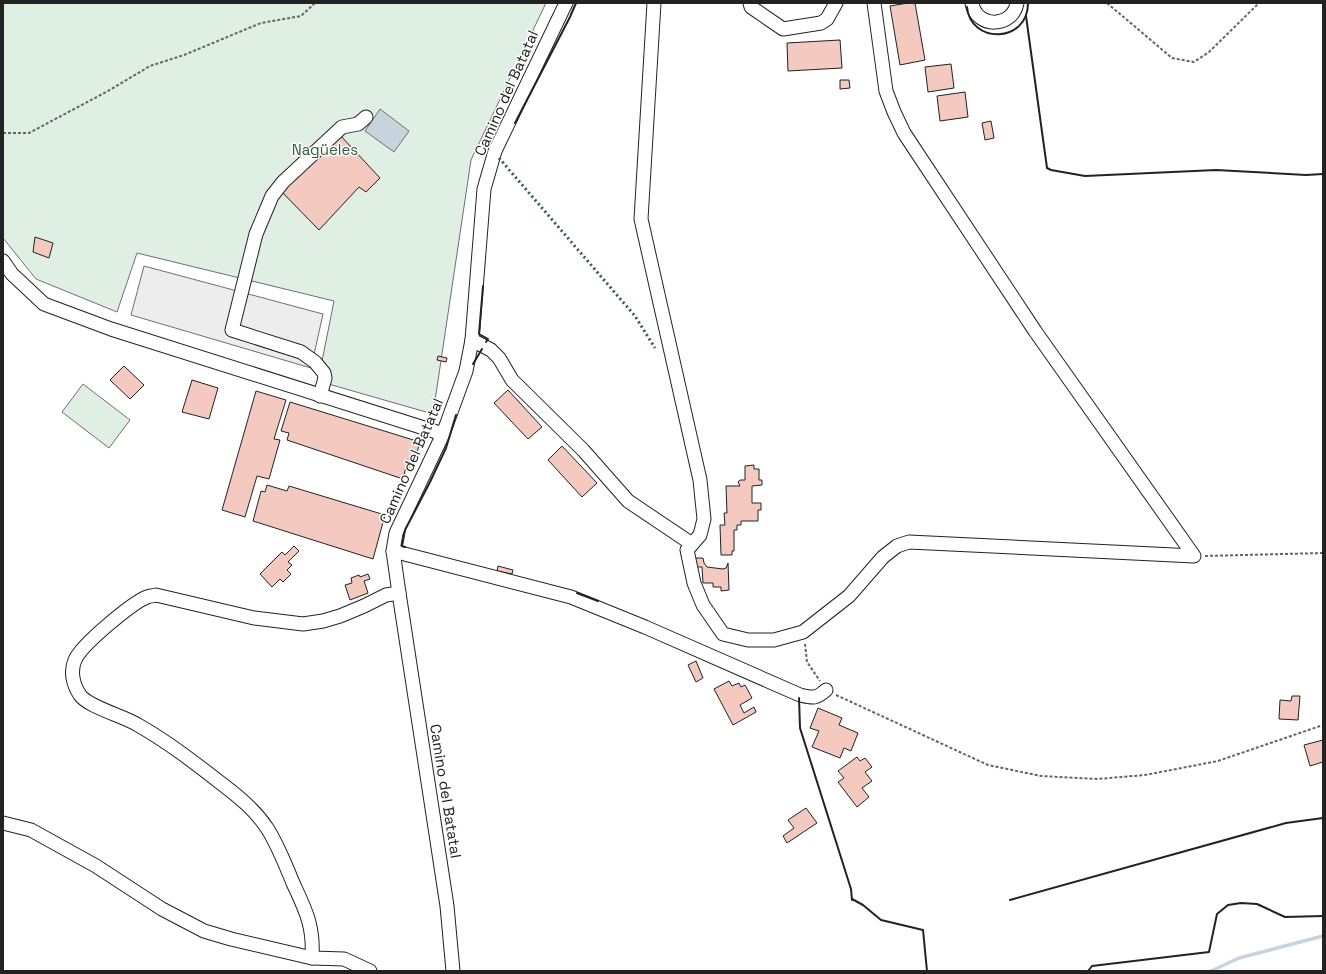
<svg xmlns="http://www.w3.org/2000/svg" width="1326" height="974" font-family="'Space Grotesk',sans-serif">
  <style>
    .green { fill: #e0efe3; stroke: #6f6f6f }
    .parking { fill: #ededed; stroke: #6f6f6f }
    .water { fill: #c7d3dd; stroke: #6f6f6f }
    .lines { fill: none; stroke-linecap: round; stroke-linejoin: round }
    .stream { stroke: #c7d3dd; stroke-width: 3.5 }
    .building { fill: #f3c9c0; stroke: #222 }
    .minor-casing { stroke: #222; stroke-width: 15 }
    .path { stroke: #646464; stroke-width: 2; stroke-dasharray: 3 2; stroke-linecap: butt }
    .minor { stroke: #fff; stroke-width: 13 }
    .hedge { stroke: #2f5e38; stroke-width: 3; stroke-dasharray: 2 3; stroke-linecap: butt }
    .wall { stroke: #222; stroke-width: 2 }
    .labels { text-anchor: middle; dominant-baseline: central; stroke-width: 3; stroke-linejoin: round; paint-order: stroke }
    .street-label { font-size: 15px; fill: #222; stroke: #fff }
    .park-label { font-size: 15px; fill: #2f5e38; stroke: #fff }
  </style>
  <rect width="100%" height="100%" fill="#fff"/>
  <g class="green">
    <polygon points="3,3 546,3 471,160 433,414 318,381 334,301 137,253 117,312 36,279 3,238"/>
    <polygon points="83,384 130,420 109,448 62,412"/>
  </g>
  <polygon class="parking" points="144,266 323,314 311,368 131,315"/>
  <polygon class="water" points="380,109 409,131 394,152 365,131"/>
  <g class="lines">
    <polyline class="stream" points="1211,971 1239,958 1323,936"/>
  </g>
  <g class="building">
    <polygon points="908,3 915,3 925,60 900,65 890,6"/>
    <polygon points="840,40 842,68 788,71 787,43"/>
    <polygon points="951,64 954,88 928,92 925,67"/>
    <polygon points="840,80 849,80 850,88 840,89"/>
    <polygon points="965,92 968,117 940,121 937,96"/>
    <polygon points="991,121 994,138 985,140 982,123"/>
    <polygon points="340,135 380,178 366,192 359,187 319,230 279,189"/>
    <polygon points="35,237 53,243 49,258 33,252"/>
    <polygon points="438,356 447,358 446,362 437,360"/>
    <polygon points="124,366 144,385 130,399 110,380"/>
    <polygon points="192,380 218,388 209,419 182,412"/>
    <polygon points="508,390 542,427 528,439 494,403"/>
    <polygon points="256,391 286,400 274,439 280,440 269,479 257,476 245,517 222,510"/>
    <polygon points="290,402 420,442 412,470 406,467 403,479 287,440 289,433 281,431"/>
    <polygon points="562,446 597,483 582,497 548,460"/>
    <polygon points="754,465 754,469 759,469 759,480 762,480 762,485 752,486 752,503 761,503 761,510 758,510 758,521 741,521 741,525 737,525 737,530 734,530 734,551 732,551 732,555 721,555 720,525 725,525 724,513 727,513 726,486 740,486 738,482 740,480 745,480 745,466"/>
    <polygon points="267,485 287,491 289,486 385,515 373,559 253,521 261,491 265,492"/>
    <polygon points="294,546 299,551 288,562 292,565 287,570 291,574 283,582 280,579 272,587 260,574 282,552 285,555"/>
    <polygon points="695,558 703,558 704,563 707,567 723,569 726,568 728,563 729,590 721,591 721,587 713,587 713,583 703,583 702,567 695,567"/>
    <polygon points="498,566 513,570 512,574 497,571"/>
    <polygon points="368,574 370,579 364,581 368,593 350,600 345,585 352,583 351,578 359,575 360,577"/>
    <polygon points="696,661 703,678 696,682 688,665"/>
    <polygon points="729,681 732,686 739,683 741,687 745,685 752,698 740,705 744,713 754,707 756,712 733,725 714,689"/>
    <polygon points="1292,696 1300,696 1298,720 1279,719 1280,700 1291,701"/>
    <polygon points="818,708 842,718 839,725 858,733 851,751 844,748 840,758 812,747 819,731 810,728"/>
    <polygon points="1323,740 1323,762 1310,766 1304,745"/>
    <polygon points="857,757 860,761 865,758 872,767 865,772 872,781 862,788 869,797 857,807 838,782 844,778 838,771"/>
    <polygon points="806,808 817,823 787,843 783,836 794,828 788,820"/>
  </g>
  <g class="lines">
    <defs>
      <g id="minor">
        <polyline points="654,3 641,219 700,480 704,519 700,535 687,550 694,583 703,605 723,634 748,640 774,640 803,632 849,596 883,557 897,546 909,542 1194,556 1035,331 904,133 894,112 886,91 874,3"/>
        <polyline points="750,3 751,7 783,29 821,23 827,19 836,3"/>
        <path d="M972,3C976,29 1013,28 1017,3"/>
        <polyline points="3,261 12,274 44,304 111,329 443,434"/>
        <polyline points="472,340 491,350 499,358 512,380 583,450 628,501 692,544"/>
        <polyline points="320,396 325,378 324,373 315,362 301,352 232,330 256,234 272,196 283,182 342,127 358,124 366,117"/>
        <path d="M393,551L571,597L645,627L800,695C813,698 816,699 826,690"/>
        <polyline points="3,823 31,830 96,866 162,909 204,931 231,939 312,958 344,959 370,971"/>
        <path d="M312,958C314,926 306,911 293,883C285,864 278,845 267,828C255,810 239,797 222,784C195,763 168,742 138,725C124,716 88,707 80,695C73,685 70,671 75,660C81,645 132,603 147,597C149,596 153,596 156,595L254,618L303,624L323,621L340,616L364,606L386,595L399,593"/>
        <polyline points="453,971 447,906 399,593 393,551 396,533 443,434 466,371 472,340 484,189 495,151 566,3"/>
      </g>
    </defs>
    <use href="#minor" class="minor-casing"/>
    <g class="path">
      <polyline points="1107,3 1172,58 1194,62 1209,52 1259,3"/>
      <polyline points="3,133 29,133 108,91 150,66 184,55 261,23 301,16 315,3"/>
      <polyline points="1205,556 1323,553"/>
      <polyline points="805,644 807,662 820,681"/>
      <polyline points="836,695 988,765 1041,776 1097,779 1145,775 1218,761 1323,725"/>
    </g>
    <use href="#minor" class="minor"/>
    <polyline class="hedge" points="499,158 635,316 655,348"/>
    <g class="wall">
      <path d="M967,7C970,44 1028,44 1028,3"/>
      <polyline points="1026,16 1047,168 1051,170 1085,176 1216,170 1306,175 1323,174"/>
      <polyline points="515,123 570,17 576,3"/>
      <polyline points="483,286 479,334 488,339 486,342"/>
      <polyline points="473,364 482,349"/>
      <polyline points="405,547 402,546 405,530 430,482 446,448 456,415"/>
      <polyline points="577,593 598,601"/>
      <polyline points="799,698 800,728 851,889 852,900"/>
      <polyline points="852,899 863,905 881,920 923,930 927,971"/>
      <polyline points="1010,900 1286,823 1323,818"/>
      <polyline points="1088,971 1092,966 1209,952 1217,914 1228,905 1241,903 1257,904 1285,917 1323,916"/>
    </g>
  </g>
  <g class="labels">
    <g class="street-label">
      <text transform="translate(506 93) rotate(-66)">Camino del Batatal</text>
      <text transform="translate(411 461) rotate(-66)">Camino del Batatal</text>
      <text transform="translate(446 791) rotate(81)">Camino del Batatal</text>
    </g>
    <g class="park-label">
      <text x="325" y="149">Nagüeles</text>
    </g>
  </g>
  <rect width="1326" height="974" fill="none" stroke="#222222" stroke-width="8"/>
</svg>
